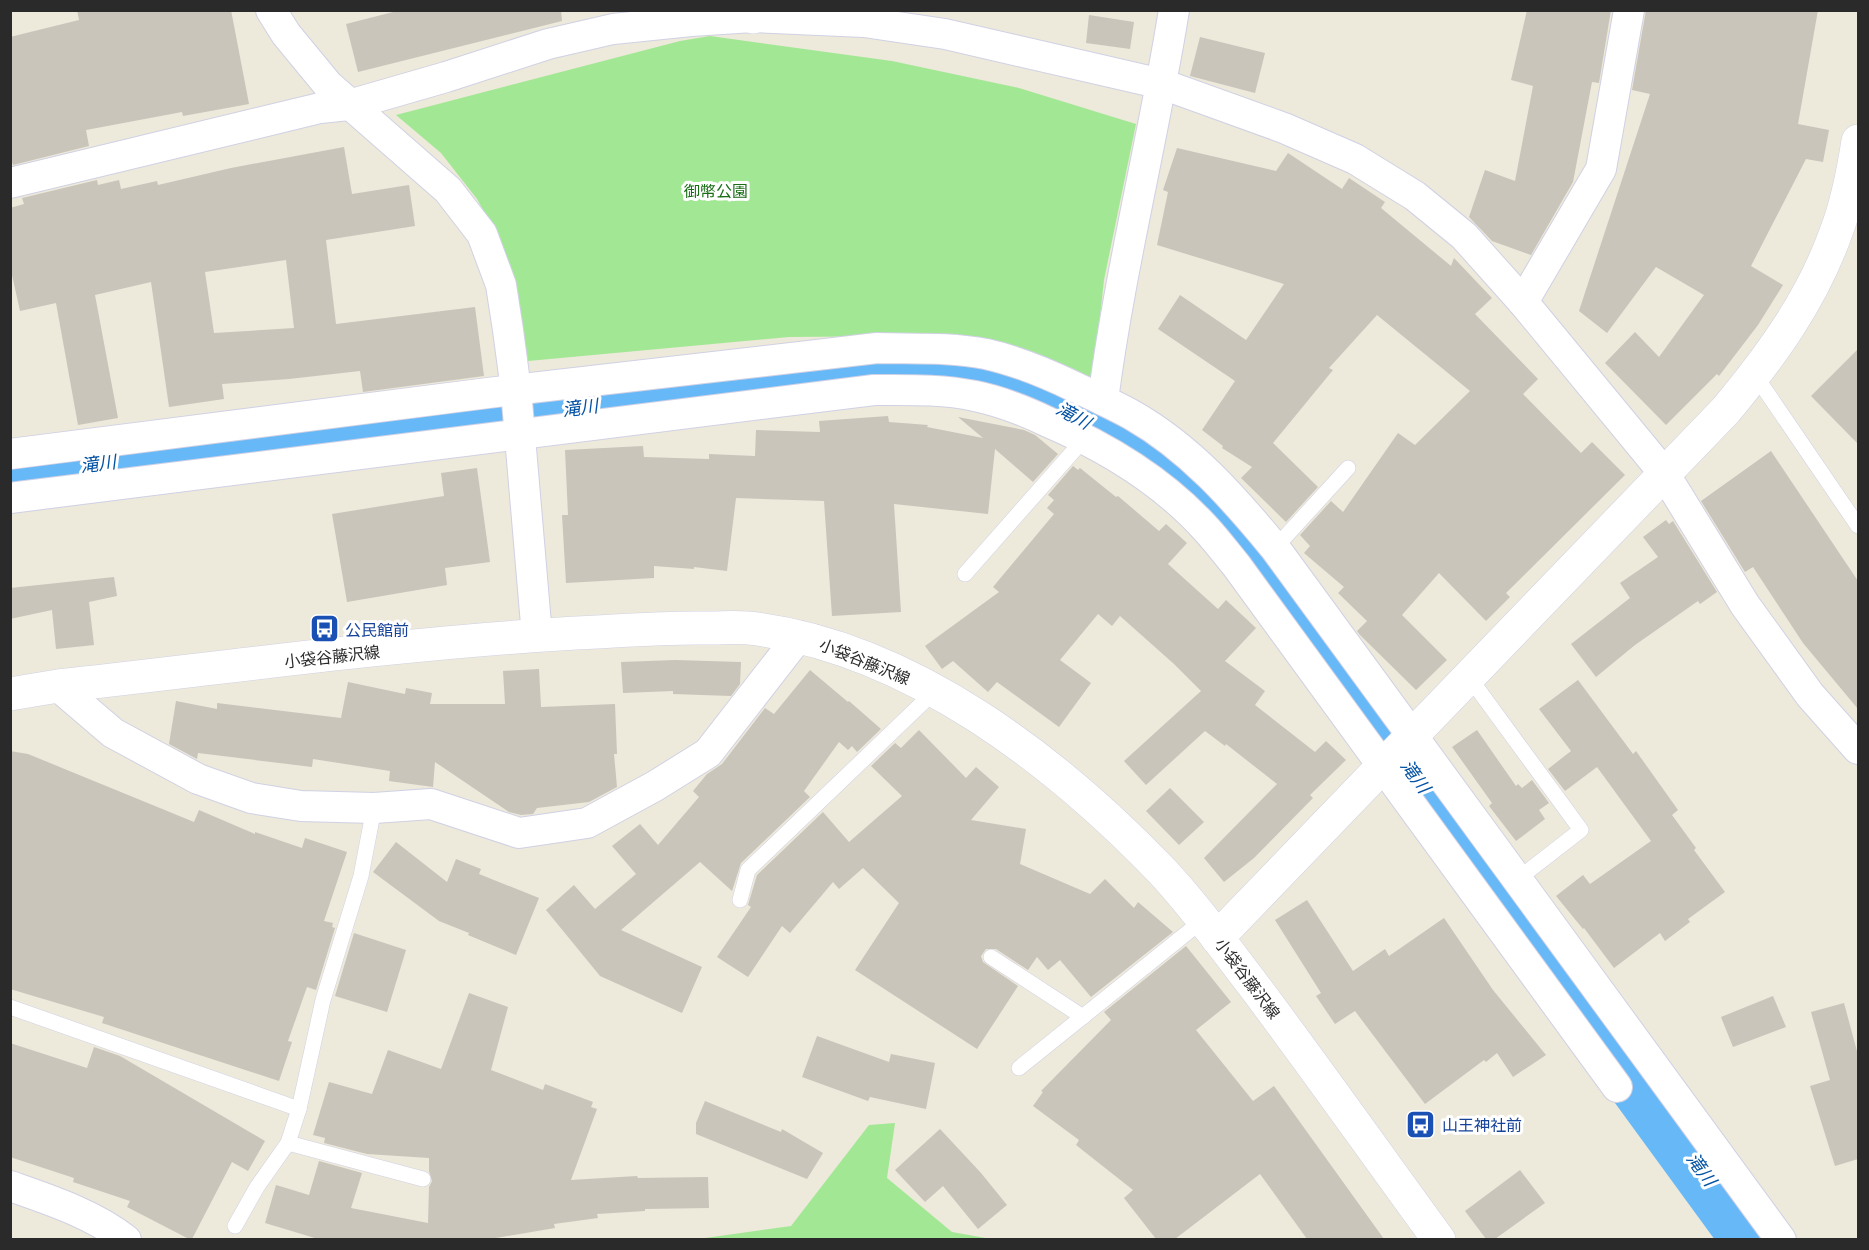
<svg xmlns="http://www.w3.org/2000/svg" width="1869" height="1250" font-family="Lato,'Noto Sans JP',sans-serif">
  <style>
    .green { fill: #a2e894 }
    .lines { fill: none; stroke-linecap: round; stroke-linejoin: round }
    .river { stroke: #67b8f7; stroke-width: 63 }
    .building { fill: #c9c5bb; fill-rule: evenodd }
    .lane-casing { stroke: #d0d1e4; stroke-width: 16 }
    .street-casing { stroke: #d0d1e4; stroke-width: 32 }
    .secondary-casing { stroke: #d0d1e4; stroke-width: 34 }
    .lane { stroke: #fff; stroke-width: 15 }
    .street { stroke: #fff; stroke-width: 30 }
    .secondary { stroke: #fff; stroke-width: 33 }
    .labels { text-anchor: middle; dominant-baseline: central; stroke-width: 6; stroke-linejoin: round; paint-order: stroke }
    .park-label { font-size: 16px; fill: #196d15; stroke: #fff }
    .transit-label { font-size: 16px; fill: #164399; stroke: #fff; text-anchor: start }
    .street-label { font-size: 16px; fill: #2a2a2a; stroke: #fff }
    .water-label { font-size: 18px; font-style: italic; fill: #0452a4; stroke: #fff }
  </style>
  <rect width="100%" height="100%" fill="#ede9db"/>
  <g class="green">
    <polygon points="710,36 892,61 1019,88 1136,124 1104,280 1093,383 908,336 789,337 528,361 516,284 500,240 477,199 441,153 396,115 680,41"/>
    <polygon points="895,1123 887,1178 952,1232 991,1239 698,1239 791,1226 869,1125"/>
  </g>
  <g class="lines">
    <polyline class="river" points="10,474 787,380 885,371 948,371 1005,385 1050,401 1147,455 1212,507 1254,555 1754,1240"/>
  </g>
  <g class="building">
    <polygon points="77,10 231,10 249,104 183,116 182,112 86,130 89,146 13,165 10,156 10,37 79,20"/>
    <polygon points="401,10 561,10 562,21 358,72 346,24"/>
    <polygon points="1527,10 1611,10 1599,83 1592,82 1573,182 1531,255 1492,241 1469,217 1485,170 1515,181 1533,86 1511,80"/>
    <polygon points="1646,10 1818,10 1798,124 1829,130 1823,162 1806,159 1751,266 1783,285 1758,325 1719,376 1717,374 1666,425 1605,363 1635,332 1659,357 1704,295 1656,267 1607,333 1579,311 1650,94 1632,90"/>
    <polygon points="1089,15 1134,22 1130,49 1086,43"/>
    <polygon points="1200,37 1265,53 1255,93 1190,76"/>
    <path d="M344,147L352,194L409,185L415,226L326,240L336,324L475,307L484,376L363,392L360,371L289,379L222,384L224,399L169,407L151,282L95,295L118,418L78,425L56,303L20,311L10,266V208L24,204L22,198L97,180L98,185L119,180L121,189L157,181L158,185L231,168ZM286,260L294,328L214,333L205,272Z"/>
    <polygon points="1177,148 1276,171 1288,153 1342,189 1349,178 1385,202 1381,208 1451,266 1454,258 1492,298 1475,314 1538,379 1523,394 1581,453 1592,442 1625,475 1506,593 1510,597 1486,621 1439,573 1402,615 1447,660 1416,690 1360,635 1357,631 1367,621 1338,593 1344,587 1304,553 1310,546 1300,535 1331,501 1343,512 1398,433 1415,445 1470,391 1377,315 1329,368 1333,370 1273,443 1318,487 1286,522 1241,478 1252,467 1222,448 1223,446 1202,430 1235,381 1158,329 1180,295 1246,340 1284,284 1157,245 1168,192 1163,190"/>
    <polygon points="1858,349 1858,444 1811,396"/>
    <polygon points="888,416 889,422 928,425 927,427 983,438 958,417 1024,430 1035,435 1058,454 1033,482 995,449 988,514 894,504 901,612 832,616 824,501 736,498 727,571 694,567 694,569 654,566 654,578 566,583 562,515 568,515 565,450 643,446 644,457 709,459 709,454 755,456 756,430 820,432 819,421"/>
    <polygon points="1771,451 1858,581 1858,709 1803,643 1753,567 1745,572 1701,501"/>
    <polygon points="1073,466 1078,470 1080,468 1116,497 1118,496 1159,531 1166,524 1187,543 1168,564 1218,609 1226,600 1256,628 1225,661 1265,691 1255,705 1315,752 1326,741 1346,760 1310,795 1313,798 1254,858 1224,882 1204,858 1277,784 1226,744 1225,746 1205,731 1146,785 1124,761 1201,691 1174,664 1120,616 1112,626 1098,614 1060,660 1091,683 1059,727 997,682 988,692 953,661 942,669 925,646 999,592 993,587 1054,514 1047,508 1054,500 1048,495"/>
    <polygon points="477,468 490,562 445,568 447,585 347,602 332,514 444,496 441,473"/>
    <polygon points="1666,520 1669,524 1673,521 1717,592 1700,604 1698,601 1635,645 1596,677 1571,644 1630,598 1620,583 1658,557 1643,537"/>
    <polygon points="114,577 117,596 89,602 94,645 56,649 52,610 10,619 10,588"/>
    <polygon points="675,660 741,662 740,684 731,696 673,694 673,691 623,693 621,662"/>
    <polygon points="539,669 541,707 615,704 617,754 614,754 617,787 589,802 537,808 533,814 521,815 509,812 435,762 433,787 389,781 390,771 313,759 312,767 198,753 197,759 169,744 176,701 217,709 217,703 341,718 348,682 405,694 406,688 432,693 430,704 505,704 503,671"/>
    <polygon points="810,670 848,702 849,701 881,729 857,752 852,746 848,750 839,742 804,791 810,797 741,863 732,891 700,862 621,930 702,967 682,1013 600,976 546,910 574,885 595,909 636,874 612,846 640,824 658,845 699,797 693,791 707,774 722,764 765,708 774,714"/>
    <polygon points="1578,680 1633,754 1636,751 1678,810 1672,815 1696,848 1694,850 1725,892 1688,919 1690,922 1665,941 1660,933 1614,968 1584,928 1583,929 1556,896 1583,875 1590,884 1651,841 1597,767 1565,791 1548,769 1571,751 1539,709"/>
    <polygon points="919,730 966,778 976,767 999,787 971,820 1026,829 1020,864 1090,894 1105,879 1134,908 1138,902 1173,932 1091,997 1060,960 1048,970 1037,957 1028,970 996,949 986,949 981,956 983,962 1018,986 977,1049 855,970 899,903 863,868 839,889 833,882 790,933 782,926 748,977 717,957 751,907 748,905 757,875 823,812 849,842 902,796 871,766 895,743 901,748"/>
    <polygon points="1477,730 1516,786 1518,784 1522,788 1532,780 1549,803 1539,810 1545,819 1516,841 1489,806 1492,803 1452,747"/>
    <polygon points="10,751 28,754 194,822 199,810 255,834 255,832 302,848 305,838 347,852 324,921 333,923 332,927 335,928 316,990 307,987 288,1041 292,1042 279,1081 102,1023 104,1017 10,989"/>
    <polygon points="1170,788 1204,822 1179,845 1146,811"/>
    <polygon points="396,842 447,882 456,859 481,869 479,874 539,898 516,955 468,935 469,933 439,921 373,872"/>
    <polygon points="1307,900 1353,971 1385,949 1389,956 1444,918 1493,990 1546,1055 1513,1077 1497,1053 1486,1062 1484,1060 1425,1104 1355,1011 1335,1024 1316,996 1321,993 1275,920"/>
    <polygon points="354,933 406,950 387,1012 335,996"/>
    <polygon points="1186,946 1231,1002 1196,1030 1253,1101 1274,1086 1384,1239 1307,1239 1260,1174 1175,1239 1156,1239 1124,1198 1133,1190 1076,1145 1079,1140 1033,1106 1043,1092 1041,1091 1111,1020 1104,1012"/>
    <polygon points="469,993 508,1007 491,1070 543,1090 545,1084 593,1102 591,1107 597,1109 571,1180 637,1176 638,1178 708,1177 709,1208 645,1209 645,1211 597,1214 598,1218 554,1224 555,1228 490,1239 318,1239 265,1223 276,1185 309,1195 319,1161 362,1173 351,1208 428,1223 429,1187 432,1181 429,1171 429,1158 367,1154 324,1143 325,1138 313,1135 329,1082 372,1094 388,1050 441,1069"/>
    <polygon points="1773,996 1786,1027 1733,1047 1721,1017"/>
    <polygon points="1844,1003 1858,1055 1858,1159 1835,1166 1810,1086 1830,1080 1811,1012"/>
    <polygon points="817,1036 889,1062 891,1054 935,1063 926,1109 870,1097 868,1101 802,1077"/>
    <polygon points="10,1043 87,1068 94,1047 120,1056 265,1141 248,1171 232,1162 192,1239 189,1239 127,1207 130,1201 73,1182 74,1178 10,1157"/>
    <polygon points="705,1101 781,1132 782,1129 823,1153 807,1179 696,1134 696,1123"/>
    <polygon points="940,1129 981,1173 1007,1205 978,1229 943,1186 925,1202 895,1170"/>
    <polygon points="1520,1170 1545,1203 1495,1239 1486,1239 1465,1211"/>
  </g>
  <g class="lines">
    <defs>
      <g id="lane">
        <polyline points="1755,375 1858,526"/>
        <polyline points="1275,548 1348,468"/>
        <polyline points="965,574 1085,438"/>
        <polyline points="1469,677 1581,830 1518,879"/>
        <polyline points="740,900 748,870 936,690"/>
        <polyline points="991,957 1083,1017"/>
        <polyline points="10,1007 299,1109"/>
        <polyline points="1019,1068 1203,920"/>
        <polyline points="288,1143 423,1179"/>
        <polyline points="235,1226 257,1187 288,1143 299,1109 323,1000 361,876 374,808"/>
      </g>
      <g id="street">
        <polyline points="271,10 286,34 328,85 448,190 482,234 501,285 508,330 516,390 537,636"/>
        <polyline points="10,183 320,108 349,105 446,77 548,44 613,29 691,21 753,17 864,22 945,34 1162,84 1284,128 1355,159 1415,196 1464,236 1523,302 1664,473 1745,605 1810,695 1858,749"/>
        <polyline points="1523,302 1601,169 1629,10"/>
        <path d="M1103,400C1120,269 1153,141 1174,10"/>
        <path d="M10,454L488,393L877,348C913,349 950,347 986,354C1018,361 1046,373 1075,387C1094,396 1114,405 1132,415C1190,448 1234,498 1275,548L1781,1240"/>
        <path d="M10,498L874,390C908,390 942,389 975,396C1000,401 1025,411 1048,422C1106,447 1164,482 1207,530C1217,541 1226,553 1236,565L1617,1087"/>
        <polyline points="58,686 113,733 198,779 251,798 301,806 374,808 431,804 519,833 587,823 655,786 708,753 799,636"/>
        <path d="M10,1186C50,1200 93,1214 126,1240"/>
      </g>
      <g id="secondary">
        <polyline points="753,17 754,10"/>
        <path d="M10,694L58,686C230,667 403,643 576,633C620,631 664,627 708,628C724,628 741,626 757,629C912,650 1055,760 1161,870C1195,906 1224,947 1254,986C1317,1070 1377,1155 1439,1240"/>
        <path d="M1217,938L1726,410C1771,356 1811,301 1835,235C1847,205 1853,173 1858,141"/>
      </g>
    </defs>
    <use href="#lane" class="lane-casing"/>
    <use href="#street" class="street-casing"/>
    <use href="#secondary" class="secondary-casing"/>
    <use href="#lane" class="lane"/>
    <use href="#street" class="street"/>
    <use href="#secondary" class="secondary"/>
  </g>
  <defs>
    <symbol id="bus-square" viewBox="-11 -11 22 22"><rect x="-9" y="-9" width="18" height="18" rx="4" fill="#1a4fb4" stroke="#fff"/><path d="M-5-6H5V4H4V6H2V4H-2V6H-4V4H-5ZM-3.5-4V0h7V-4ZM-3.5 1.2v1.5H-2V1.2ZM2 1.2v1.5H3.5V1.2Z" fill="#fff"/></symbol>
  </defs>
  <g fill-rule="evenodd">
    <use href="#bus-square" x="308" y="612" width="33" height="33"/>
    <use href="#bus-square" x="1404" y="1108" width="33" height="33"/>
  </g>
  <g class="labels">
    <g class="park-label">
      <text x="716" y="190">御幣公園</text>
    </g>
    <g class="transit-label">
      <text x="345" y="629">公民館前</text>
      <text x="1442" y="1124">山王神社前</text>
    </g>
    <g class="street-label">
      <text transform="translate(332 656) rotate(-6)">小袋谷藤沢線</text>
      <text transform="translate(865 661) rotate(22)">小袋谷藤沢線</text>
      <text transform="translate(1248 978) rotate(53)">小袋谷藤沢線</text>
    </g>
    <g class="water-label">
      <text transform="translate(580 407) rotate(-7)">滝川</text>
      <text transform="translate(1074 415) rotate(29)">滝川</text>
      <text transform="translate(98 463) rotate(-7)">滝川</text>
      <text transform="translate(1416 776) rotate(54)">滝川</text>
      <text transform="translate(1702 1169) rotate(54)">滝川</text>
    </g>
  </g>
  <rect width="1869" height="1250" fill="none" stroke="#2a2a2a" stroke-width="24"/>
</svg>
